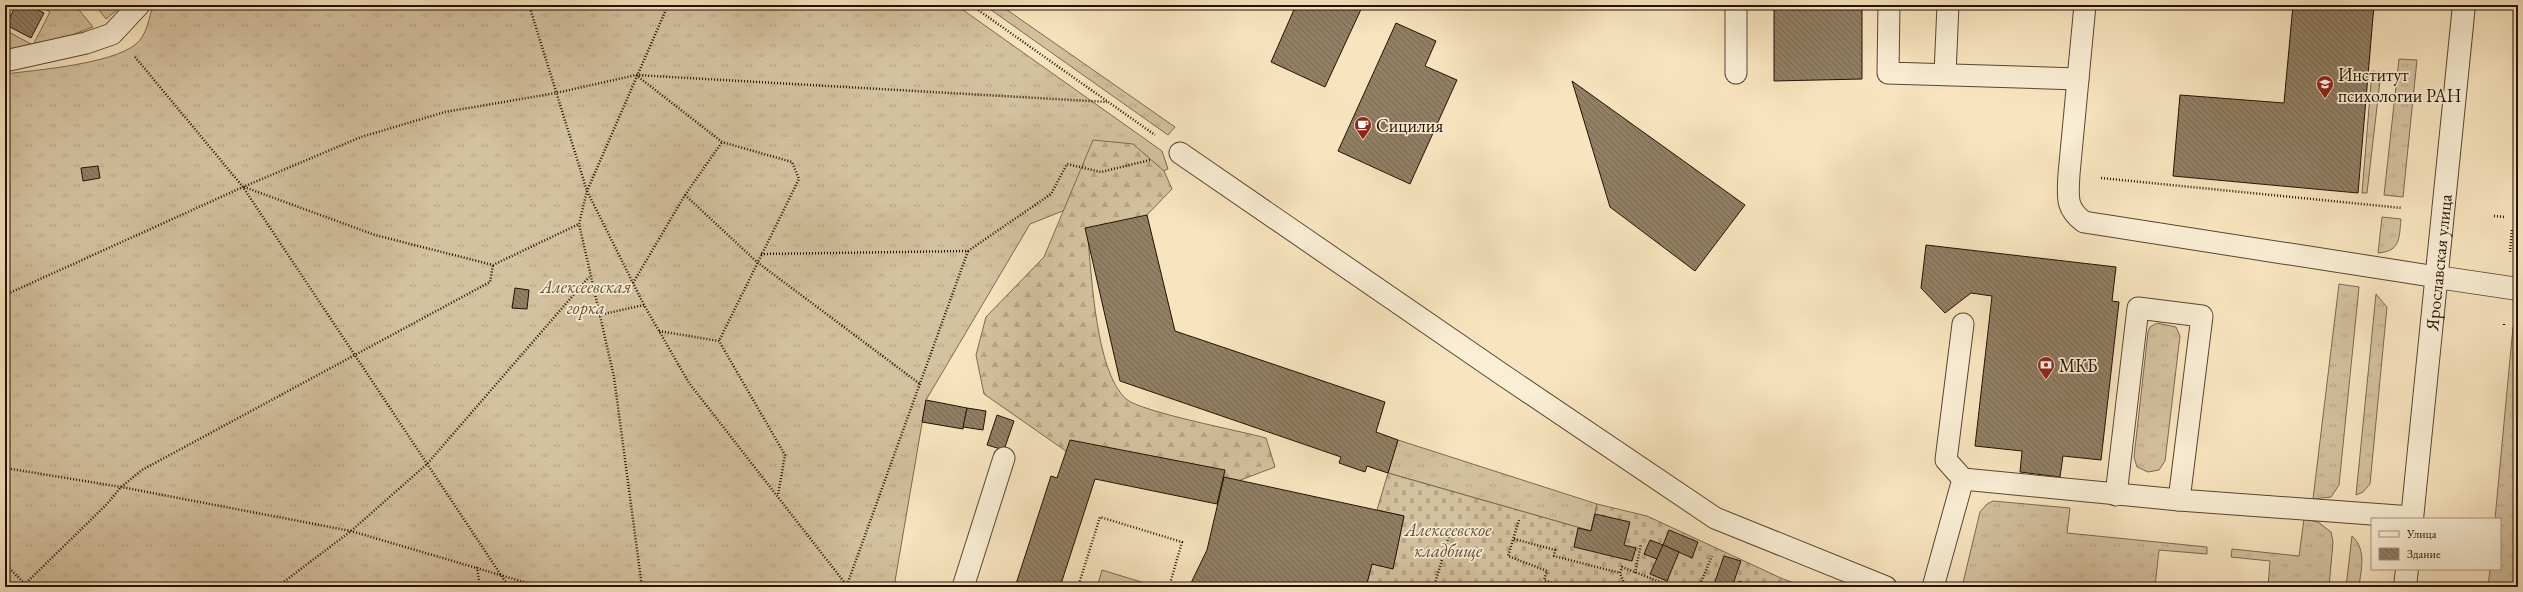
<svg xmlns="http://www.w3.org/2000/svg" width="2523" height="592" font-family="'EB Garamond',serif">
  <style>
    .grass { fill: url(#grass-tufts); stroke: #7c6950 }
    .forest { fill: url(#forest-firs); stroke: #7c6950 }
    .cemetery { fill: url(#cemetery-stones); stroke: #7c6950 }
    .building { fill: url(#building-back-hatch); stroke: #241102 }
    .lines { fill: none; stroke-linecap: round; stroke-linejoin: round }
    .service-casing { stroke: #594631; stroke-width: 23 }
    .minor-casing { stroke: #594631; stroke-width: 24 }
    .tertiary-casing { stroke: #594631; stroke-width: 24 }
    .path { stroke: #241102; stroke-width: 2.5; stroke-dasharray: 1 2; stroke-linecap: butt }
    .service { stroke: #faeed5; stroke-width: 21 }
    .minor { stroke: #faeed5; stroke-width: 22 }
    .tertiary { stroke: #faeed5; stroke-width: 22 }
    .labels { text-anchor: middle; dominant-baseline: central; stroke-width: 3.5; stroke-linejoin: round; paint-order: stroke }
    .poi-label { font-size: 18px; fill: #241102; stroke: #faeed5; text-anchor: start }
    .street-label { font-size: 18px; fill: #241102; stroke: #faeed5 }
    .park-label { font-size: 18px; font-style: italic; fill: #624f39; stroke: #faeed5 }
  </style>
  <defs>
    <pattern id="grass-tufts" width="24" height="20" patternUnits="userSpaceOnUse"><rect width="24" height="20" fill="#d4c19f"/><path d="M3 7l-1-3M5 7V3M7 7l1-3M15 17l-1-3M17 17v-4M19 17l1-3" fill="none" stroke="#b6a587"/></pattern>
    <pattern id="forest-firs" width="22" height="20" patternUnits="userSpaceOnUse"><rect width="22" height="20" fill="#d4c19f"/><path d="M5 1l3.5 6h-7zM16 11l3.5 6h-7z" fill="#b6a587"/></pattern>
    <pattern id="cemetery-stones" width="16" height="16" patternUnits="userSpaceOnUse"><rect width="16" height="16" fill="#d4c19f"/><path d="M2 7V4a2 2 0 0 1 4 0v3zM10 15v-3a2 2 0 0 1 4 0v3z" fill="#b6a587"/></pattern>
    <pattern id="building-back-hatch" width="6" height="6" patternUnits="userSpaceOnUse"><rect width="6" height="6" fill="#927f64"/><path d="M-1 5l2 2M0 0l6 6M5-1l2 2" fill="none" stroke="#776750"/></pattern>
  </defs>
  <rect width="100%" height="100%" fill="#f8e5bf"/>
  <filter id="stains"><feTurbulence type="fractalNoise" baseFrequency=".005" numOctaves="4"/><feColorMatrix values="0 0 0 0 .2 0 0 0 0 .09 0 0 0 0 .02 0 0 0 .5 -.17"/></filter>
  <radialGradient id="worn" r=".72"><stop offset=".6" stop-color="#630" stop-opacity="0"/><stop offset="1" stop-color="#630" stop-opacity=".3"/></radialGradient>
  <g class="grass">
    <polygon points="38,5 75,5 93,27 48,44 5,50 5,30 33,45 50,12"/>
    <polygon points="95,5 123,5 106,19"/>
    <path d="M153,5H956L1162,151L1168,169L1030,224L926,400L894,587H5V74C37,70 112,64 136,44C147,35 149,18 153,5Z"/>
    <polygon points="984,5 1000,5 1175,127 1168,135"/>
    <polygon points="2399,59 2417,60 2403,197 2384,195"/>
    <polygon points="2372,71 2381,72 2367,193 2362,193"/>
    <path d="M2382,217L2401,219C2399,238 2401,251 2378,253Z"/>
    <polygon points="2339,284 2359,287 2339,485 2331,497 2313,499"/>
    <polygon points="2376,294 2387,307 2370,484 2363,492 2356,495"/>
    <polygon points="2157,323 2176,327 2180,336 2165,461 2159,470 2148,472 2137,467 2134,457 2148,332 2150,327"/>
    <polygon points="2513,327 2518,327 2518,587 2488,587 2490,569 2500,569 2500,519 2495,519"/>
    <polygon points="1398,440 1597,504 1591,531 1388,473"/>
    <polygon points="1993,501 2070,508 2067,533 2207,547 2207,554 2159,550 2155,587 1962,587 1980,512 1987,504"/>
    <polygon points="2304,519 2318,522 2331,532 2333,542 2329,587 2268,587 2270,561 2231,557 2232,549 2299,556"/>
    <path d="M2352,536C2367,550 2361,569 2359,587H2346Z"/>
    <polygon points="1102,570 1148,584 1147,587 1097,587"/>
  </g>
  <path class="forest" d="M1093,140L1133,144L1164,171L1172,189L1144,218L1088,239C1092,279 1096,372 1126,399C1141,412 1241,431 1266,438L1275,467L1238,481H1140L1083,463L984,394L976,355L986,317L1044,257Z"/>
  <polygon class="cemetery" points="1388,473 1591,531 1597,504 1647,516 1783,579 1806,587 1366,587 1372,564 1393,568 1404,516 1377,510"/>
  <g class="building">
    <polygon points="16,5 28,5 44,13 31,38 6,25"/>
    <polygon points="1296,5 1363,5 1325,87 1271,62"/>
    <polygon points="1774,5 1862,5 1862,79 1774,81"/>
    <polygon points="2293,5 2374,5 2358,193 2173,176 2180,95 2284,103"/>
    <polygon points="1396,23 1436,41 1425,66 1457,80 1410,184 1338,151"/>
    <polygon points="1572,81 1745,205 1695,271 1610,207"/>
    <polygon points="98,166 100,178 83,181 81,168"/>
    <polygon points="1147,215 1175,331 1385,402 1376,432 1398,440 1388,473 1367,466 1365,472 1339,463 1341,457 1120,381 1085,228"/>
    <polygon points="1926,245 2116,267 2112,301 2119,302 2101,460 2063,456 2060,477 2020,472 2022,451 1975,446 1992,296 1971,293 1945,313 1921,288"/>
    <polygon points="515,288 529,290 527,309 512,308"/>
    <polygon points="926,400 967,408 963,429 922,422"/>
    <polygon points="967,408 986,411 983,430 963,427"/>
    <polygon points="997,415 1014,421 1004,450 987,445"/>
    <polygon points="1070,440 1225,470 1217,504 1095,479 1060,587 1015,587 1051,476 1057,478"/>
    <polygon points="1224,477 1404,516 1393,569 1372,564 1366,587 1189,587 1207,550"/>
    <polygon points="1595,514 1630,522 1624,545 1636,548 1632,561 1574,547 1578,528 1591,531"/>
    <polygon points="1669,530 1698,542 1692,558 1663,545"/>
    <polygon points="1650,540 1663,545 1657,559 1644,554"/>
    <polygon points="1663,545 1679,552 1667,581 1650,574"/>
    <polygon points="1724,556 1741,561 1732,587 1713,587"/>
    <polygon points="1739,581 1756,587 1737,587"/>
    <polygon points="895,582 918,587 894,587"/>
  </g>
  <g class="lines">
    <defs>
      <g id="service">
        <polyline points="1736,5 1736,73"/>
        <polyline points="1889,5 1888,73 2078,79"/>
        <path d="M2085,5L2069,174C2068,196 2065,208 2084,222L2437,277"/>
        <polyline points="5,61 86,43 112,34 139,5"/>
        <polyline points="1945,74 1948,5"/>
        <polyline points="1180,153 1503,375 1715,518 1886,587"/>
        <polyline points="1963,324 1946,460 1963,479 2179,500"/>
        <polyline points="2116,495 2138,308 2202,316 2179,500 2412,517"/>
        <polyline points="963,587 1004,458"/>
        <polyline points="1933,587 1963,479"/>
      </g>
      <polyline id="minor" points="2437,277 2518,289"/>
      <g id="tertiary">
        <path id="s1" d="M2412,519L2464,5"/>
        <polyline points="2405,587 2407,569"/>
      </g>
    </defs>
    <use href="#service" class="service-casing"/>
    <use href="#minor" class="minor-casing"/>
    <use href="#tertiary" class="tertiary-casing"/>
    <g class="path">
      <polyline points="529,5 587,191 644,305 689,383 848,587"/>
      <polyline points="971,5 1155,135"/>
      <polyline points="135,57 243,187 509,587"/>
      <polyline points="636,75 722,142 792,162 799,179 719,341"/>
      <polyline points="2101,178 2402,208"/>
      <polyline points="244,187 375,235 493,265 579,224"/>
      <polyline points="685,195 757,262 920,384"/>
      <polyline points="2494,216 2505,217"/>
      <polyline points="2510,252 2512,229"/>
      <polyline points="761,254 968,251 1051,194 1067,164 1101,172 1150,160"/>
      <polyline points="633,283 685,195 722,142"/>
      <polyline points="5,295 243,187 361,137 445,112 556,93 636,75 1107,102"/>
      <polyline points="599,315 644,305"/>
      <polyline points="2504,324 2504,326"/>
      <polyline points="659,331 719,341 785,455 778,495"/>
      <polyline points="5,468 121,487 351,531 541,587"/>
      <polyline points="1519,520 1508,556 1547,571 1544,580 1564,587"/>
      <polyline points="1514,539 1555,550 1554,556 1620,573"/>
      <polyline points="5,564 28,587"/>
      <polyline points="477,567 480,587"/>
      <polyline points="1635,573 1641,544"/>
      <polyline points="847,585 968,251"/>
      <polyline points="22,587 107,504 121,487 142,470 490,282 493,265"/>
      <polyline points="277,587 351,531 427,464 589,277"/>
      <polyline points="642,587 614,377 579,224 587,191 668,5"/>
      <polyline points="1078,587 1100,517 1182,542 1169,587"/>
      <polyline points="1434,587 1451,529"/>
      <polyline points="1623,587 1624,583 1620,573 1622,567 1673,587"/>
      <polyline points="1699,587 1712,556"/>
    </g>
    <use href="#service" class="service"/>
    <use href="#minor" class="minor"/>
    <use href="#tertiary" class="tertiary"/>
  </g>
  <defs>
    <symbol id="university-pin" viewBox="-11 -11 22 30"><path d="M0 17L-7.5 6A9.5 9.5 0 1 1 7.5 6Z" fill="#8f2418" stroke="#faeed5"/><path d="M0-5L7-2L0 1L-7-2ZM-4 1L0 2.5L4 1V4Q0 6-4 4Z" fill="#fff"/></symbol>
    <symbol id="cafe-pin" viewBox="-11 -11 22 30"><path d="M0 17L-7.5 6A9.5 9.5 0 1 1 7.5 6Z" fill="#8f2418" stroke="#faeed5"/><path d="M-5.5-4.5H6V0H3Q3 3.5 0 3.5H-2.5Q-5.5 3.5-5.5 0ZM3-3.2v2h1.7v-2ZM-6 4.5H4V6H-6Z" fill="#fff"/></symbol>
    <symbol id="bank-pin" viewBox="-11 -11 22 30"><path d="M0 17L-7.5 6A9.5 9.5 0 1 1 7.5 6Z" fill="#8f2418" stroke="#faeed5"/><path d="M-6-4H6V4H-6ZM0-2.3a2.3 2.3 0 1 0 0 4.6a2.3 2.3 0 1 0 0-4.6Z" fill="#fff"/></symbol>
  </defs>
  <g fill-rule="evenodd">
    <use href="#university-pin" x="2315" y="74" width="20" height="27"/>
    <use href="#cafe-pin" x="1353" y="115" width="20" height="27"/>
    <use href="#bank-pin" x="2036" y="355" width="20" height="27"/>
  </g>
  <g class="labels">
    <g class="poi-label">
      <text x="2338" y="74">Институт<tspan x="2338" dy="21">психологии РАН</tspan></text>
      <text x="1376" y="125">Сицилия</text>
      <text x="2059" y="365">МКБ</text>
    </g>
    <g class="street-label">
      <text stroke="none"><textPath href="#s1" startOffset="258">Ярославская улица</textPath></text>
    </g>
    <g class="park-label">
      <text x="586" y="286">Алексеевская<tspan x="586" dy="21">горка</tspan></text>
      <text x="1448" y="529">Алексеевское<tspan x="1448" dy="21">кладбище</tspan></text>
    </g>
  </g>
  <rect width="2523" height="592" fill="none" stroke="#f8e5bf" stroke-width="20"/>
  <rect x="6" y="6" width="2511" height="580" fill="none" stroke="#241102" stroke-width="2"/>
  <rect x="10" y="10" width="2503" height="572" fill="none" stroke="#241102"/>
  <rect x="2371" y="518" width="130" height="52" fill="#faeed5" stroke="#a49681"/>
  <rect x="2379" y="531" width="20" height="6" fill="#faeed5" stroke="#a49681"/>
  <text x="2407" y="538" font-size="12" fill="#241102">Улица</text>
  <rect x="2379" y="548" width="20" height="12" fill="url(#building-back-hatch)" stroke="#a49681"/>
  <text x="2407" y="558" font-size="12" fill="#241102">Здание</text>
  <rect width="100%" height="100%" filter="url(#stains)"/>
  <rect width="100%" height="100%" fill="url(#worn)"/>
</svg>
